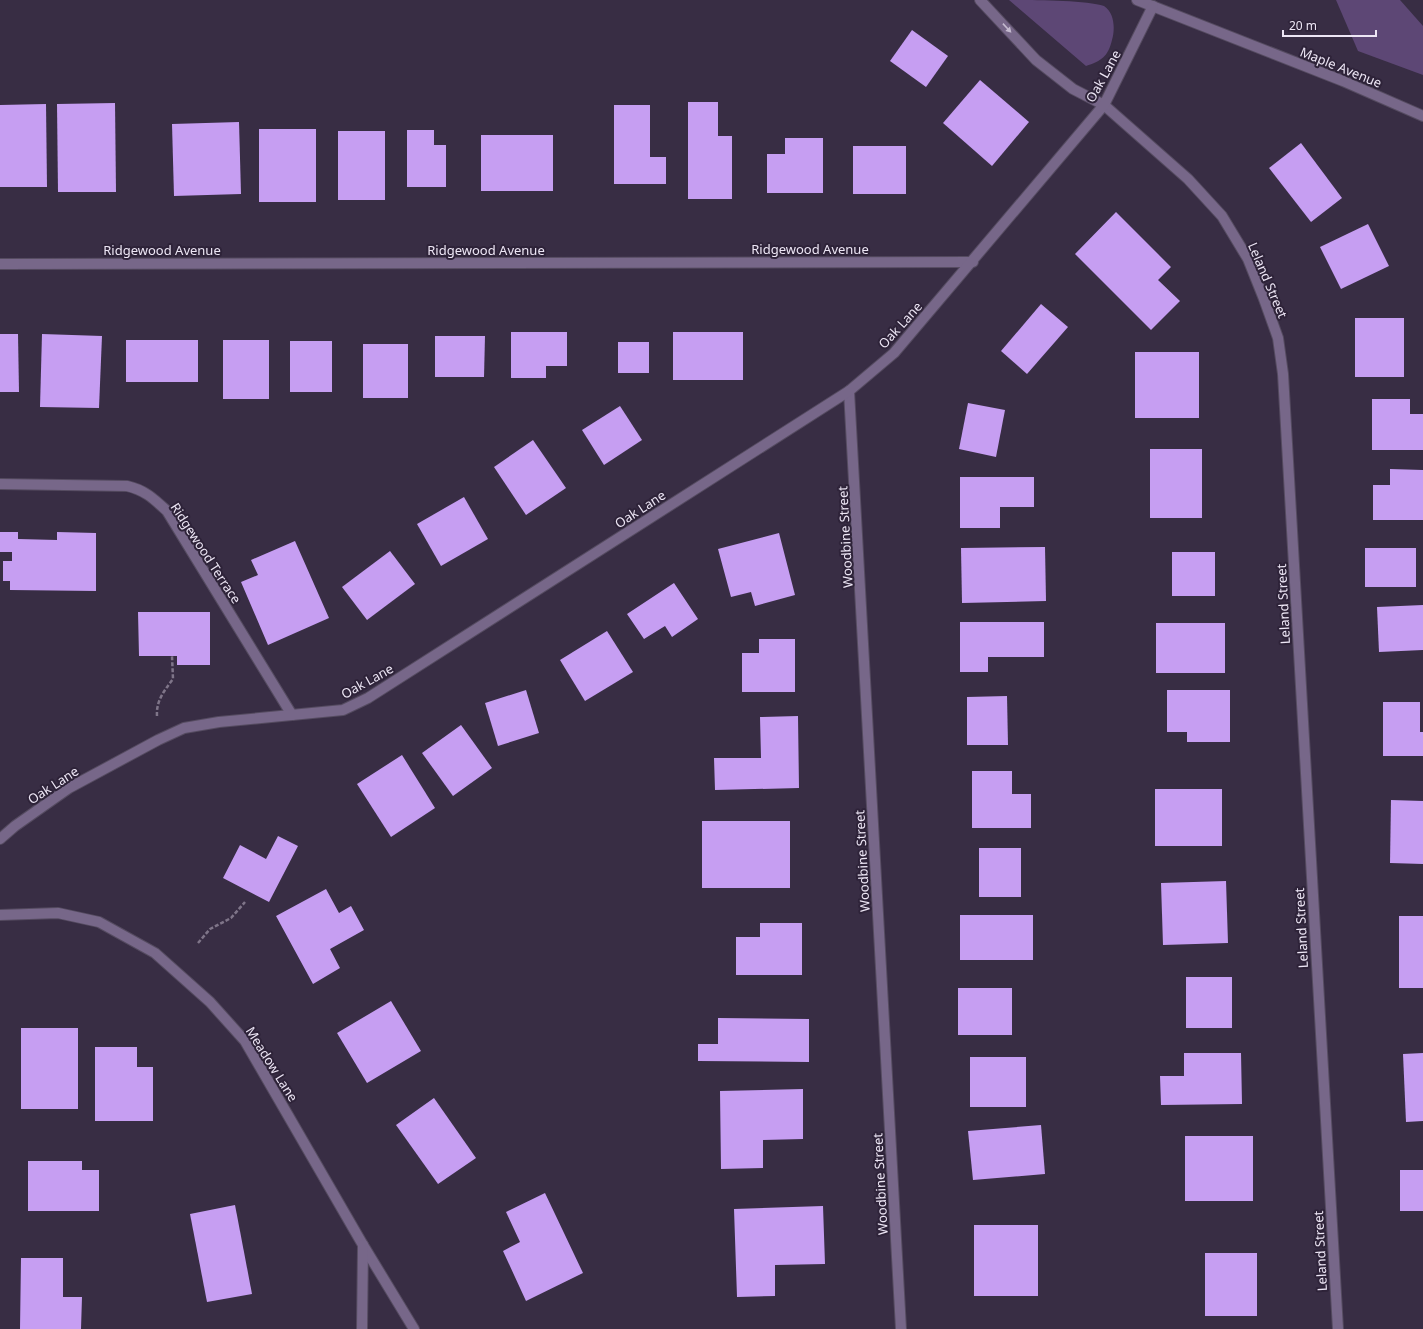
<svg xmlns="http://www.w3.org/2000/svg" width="1423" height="1329" font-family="'Noto Sans',sans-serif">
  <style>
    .green { fill: #5d4775 }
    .building { fill: #c69ef2 }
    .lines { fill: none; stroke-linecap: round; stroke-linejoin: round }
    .minor-casing { stroke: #554b60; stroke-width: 12 }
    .path { stroke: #7f7589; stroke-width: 2.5; stroke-dasharray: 4 2; stroke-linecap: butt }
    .minor { stroke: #776789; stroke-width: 10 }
    .oneway { fill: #c4bacf }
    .labels { text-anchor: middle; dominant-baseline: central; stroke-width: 4; stroke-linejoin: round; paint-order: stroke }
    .street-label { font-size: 13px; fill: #ede6f5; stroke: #2e2339 }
  </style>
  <rect width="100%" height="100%" fill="#382d44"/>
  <g class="green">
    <path d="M1009,0C1032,0 1086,0 1104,6C1115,13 1115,30 1112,40C1108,57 1101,61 1086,66Z"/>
    <polygon points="1336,0 1400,0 1423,26 1423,75 1358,51"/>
  </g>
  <g class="building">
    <polygon points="912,30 948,56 926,87 890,61"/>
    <polygon points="980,80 1029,122 992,166 943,123"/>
    <polygon points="688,102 718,102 718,136 732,136 732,199 688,199"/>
    <polygon points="115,103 116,192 58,192 57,104"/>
    <polygon points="46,104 47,187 0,187 0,105"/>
    <polygon points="614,105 650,105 650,157 666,157 666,184 614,184"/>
    <polygon points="239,122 241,194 174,196 172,124"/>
    <rect x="259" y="129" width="57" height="73"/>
    <polygon points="407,130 434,130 434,145 446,145 446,187 407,187"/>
    <rect x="338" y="131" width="47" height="69"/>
    <rect x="481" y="135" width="72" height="56"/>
    <polygon points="785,138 823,138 823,193 767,193 767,154 785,154"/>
    <polygon points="1301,143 1342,198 1311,222 1269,168"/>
    <rect x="853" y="146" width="53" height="48"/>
    <polygon points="1116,212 1171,267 1158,280 1180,301 1151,330 1075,254"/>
    <polygon points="1368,224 1389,266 1341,289 1320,247"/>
    <polygon points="1041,304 1068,327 1027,374 1001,351"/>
    <rect x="1355" y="318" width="49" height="59"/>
    <polygon points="511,332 567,332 567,366 546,366 546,378 511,378"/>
    <rect x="673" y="332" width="70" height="48"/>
    <polygon points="0,334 18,334 19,392 0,392"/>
    <polygon points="42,334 102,336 99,408 40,407"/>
    <polygon points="435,336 485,336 484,377 435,377"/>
    <rect x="126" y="340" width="72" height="42"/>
    <rect x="223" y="340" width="46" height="59"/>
    <rect x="290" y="341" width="42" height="51"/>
    <rect x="618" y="342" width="31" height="31"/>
    <rect x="363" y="344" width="45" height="54"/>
    <rect x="1135" y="352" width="64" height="66"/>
    <polygon points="1372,399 1410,399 1410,414 1423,414 1423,450 1372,450"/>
    <polygon points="968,403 1005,410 996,457 959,449"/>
    <polygon points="620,406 642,440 604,465 582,430"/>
    <polygon points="533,440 566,488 526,515 494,467"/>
    <rect x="1150" y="449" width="52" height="69"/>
    <polygon points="1390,469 1423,470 1423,520 1373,520 1373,485 1390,485"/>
    <polygon points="960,477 1034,477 1034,507 1000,507 1000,528 960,528"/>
    <polygon points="464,497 488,539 441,566 417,524"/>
    <polygon points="0,532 18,532 18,539 57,540 57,532 96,533 96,591 10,590 10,581 3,581 3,561 12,561 12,552 0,552"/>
    <polygon points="779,533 795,595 755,606 751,592 731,597 718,549"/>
    <polygon points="295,541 329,618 268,645 241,582 258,575 251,560"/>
    <polygon points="1045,547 1046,601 962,603 961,548"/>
    <rect x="1365" y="548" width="51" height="39"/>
    <polygon points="390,551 415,584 367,620 342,587"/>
    <rect x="1172" y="552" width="43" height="44"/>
    <polygon points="674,583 698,619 672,637 665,626 644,639 627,614"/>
    <polygon points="1423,605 1423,650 1379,652 1377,607"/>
    <polygon points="138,612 210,612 210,665 177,665 177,656 139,656"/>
    <polygon points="960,622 1044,622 1044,657 988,657 988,672 960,672"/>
    <rect x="1156" y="623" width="69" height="50"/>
    <polygon points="607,631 633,672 585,701 560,660"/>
    <polygon points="759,639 795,639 795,692 742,692 742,653 759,653"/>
    <polygon points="526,690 539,733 498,746 485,703"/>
    <polygon points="1167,690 1230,690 1230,742 1187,742 1187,732 1167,732"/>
    <polygon points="1007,696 1008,745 967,745 967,697"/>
    <polygon points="1383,702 1420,702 1420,732 1423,732 1423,756 1383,756"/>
    <polygon points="798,716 799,788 715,790 714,758 761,758 760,717"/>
    <polygon points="461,725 492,768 453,796 422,753"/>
    <polygon points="402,755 435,808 391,837 357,784"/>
    <polygon points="972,771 1012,771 1012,794 1031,794 1031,828 972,828"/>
    <rect x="1155" y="789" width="67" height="57"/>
    <polygon points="1391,800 1423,801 1423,864 1390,863"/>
    <rect x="702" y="821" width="88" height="67"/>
    <polygon points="278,836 298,846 269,902 223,878 240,845 266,859"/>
    <rect x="979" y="848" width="42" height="49"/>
    <polygon points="1226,881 1228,943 1163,945 1161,883"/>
    <polygon points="326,889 339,913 351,906 364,930 330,949 340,968 313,984 276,916"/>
    <rect x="960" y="915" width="73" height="45"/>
    <rect x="1399" y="916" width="24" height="72"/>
    <polygon points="760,923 802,923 802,975 736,975 736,937 760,937"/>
    <rect x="1186" y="977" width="46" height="51"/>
    <rect x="958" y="988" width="54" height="47"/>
    <polygon points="391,1001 421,1051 367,1083 337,1033"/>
    <polygon points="718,1018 809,1019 809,1062 698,1061 698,1044 718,1044"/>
    <rect x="21" y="1028" width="57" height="81"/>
    <polygon points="95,1047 137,1047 137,1067 153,1067 153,1121 95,1121"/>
    <polygon points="1184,1053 1241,1053 1242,1104 1161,1105 1160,1076 1184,1076"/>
    <polygon points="1423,1053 1423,1121 1406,1122 1403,1054"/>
    <rect x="970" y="1057" width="56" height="50"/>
    <polygon points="803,1089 803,1139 763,1140 763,1168 721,1169 720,1091"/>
    <polygon points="434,1098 476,1158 438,1184 396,1125"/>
    <polygon points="1041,1125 1045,1174 973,1180 968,1131"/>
    <rect x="1185" y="1136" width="68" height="65"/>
    <polygon points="28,1161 82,1161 82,1170 99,1170 99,1211 28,1211"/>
    <rect x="1400" y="1170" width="23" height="41"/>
    <polygon points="545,1193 583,1273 526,1301 503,1251 520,1242 506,1212"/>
    <polygon points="235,1205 252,1294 207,1302 190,1214"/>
    <polygon points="823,1206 825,1264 775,1265 775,1296 737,1297 734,1209"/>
    <rect x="974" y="1225" width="64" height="71"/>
    <rect x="1205" y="1253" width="52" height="63"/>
    <polygon points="21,1258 63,1258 63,1297 82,1297 81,1329 20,1329"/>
  </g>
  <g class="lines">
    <defs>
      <g id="minor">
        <polyline points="980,0 1036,60 1073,89 1104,105 1188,179 1222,216 1248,259 1264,299 1278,338 1283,374 1338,1329"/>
        <polyline points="1137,0 1343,81 1423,116"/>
        <polyline points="0,264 973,262"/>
        <polyline points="849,391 901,1329"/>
        <path d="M0,484L127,486C145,490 154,499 167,511L292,715"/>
        <polyline points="0,839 15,826 69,788 158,740 184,728 219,722 343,710 368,698 849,391 894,353 1104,105 1153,6"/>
        <polyline points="0,915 58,913 99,922 155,953 210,1002 245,1041 363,1245 414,1329"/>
        <polyline points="362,1329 363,1245"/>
      </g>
    </defs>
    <use href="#minor" class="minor-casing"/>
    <g class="path">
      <path d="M157,716C156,701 164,691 173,679L172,656"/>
      <polyline points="198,943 210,929 231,918 245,902"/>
    </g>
    <use href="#minor" class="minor"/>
  </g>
  <defs><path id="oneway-solid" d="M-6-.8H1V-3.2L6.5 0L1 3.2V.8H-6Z"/></defs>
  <use class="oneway" href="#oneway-solid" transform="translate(1007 28) rotate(47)"/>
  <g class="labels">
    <g class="street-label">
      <text transform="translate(1341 67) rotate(22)">Maple Avenue</text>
      <text transform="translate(1103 76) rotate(-61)">Oak Lane</text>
      <text x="810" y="249">Ridgewood Avenue</text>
      <text x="162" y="250">Ridgewood Avenue</text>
      <text x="486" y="250">Ridgewood Avenue</text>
      <text transform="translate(1268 280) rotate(67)">Leland Street</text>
      <text transform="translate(900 325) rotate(-48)">Oak Lane</text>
      <text transform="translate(640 509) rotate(-33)">Oak Lane</text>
      <text transform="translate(845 537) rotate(-93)">Woodbine Street</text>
      <text transform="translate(206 553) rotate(57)">Ridgewood Terrace</text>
      <text transform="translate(1283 604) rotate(-93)">Leland Street</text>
      <text transform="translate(367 681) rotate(-29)">Oak Lane</text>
      <text transform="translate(53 785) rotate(-33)">Oak Lane</text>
      <text transform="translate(862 861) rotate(-93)">Woodbine Street</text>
      <text transform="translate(1301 928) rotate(-93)">Leland Street</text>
      <text transform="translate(272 1064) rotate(58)">Meadow Lane</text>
      <text transform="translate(880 1184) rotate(-93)">Woodbine Street</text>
      <text transform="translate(1320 1251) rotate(-93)">Leland Street</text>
    </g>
  </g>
  <path d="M1283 30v6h93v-6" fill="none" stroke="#ede6f5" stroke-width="2"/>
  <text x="1289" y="30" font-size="12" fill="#ede6f5" stroke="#2e2339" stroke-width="3" paint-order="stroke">20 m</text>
</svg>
